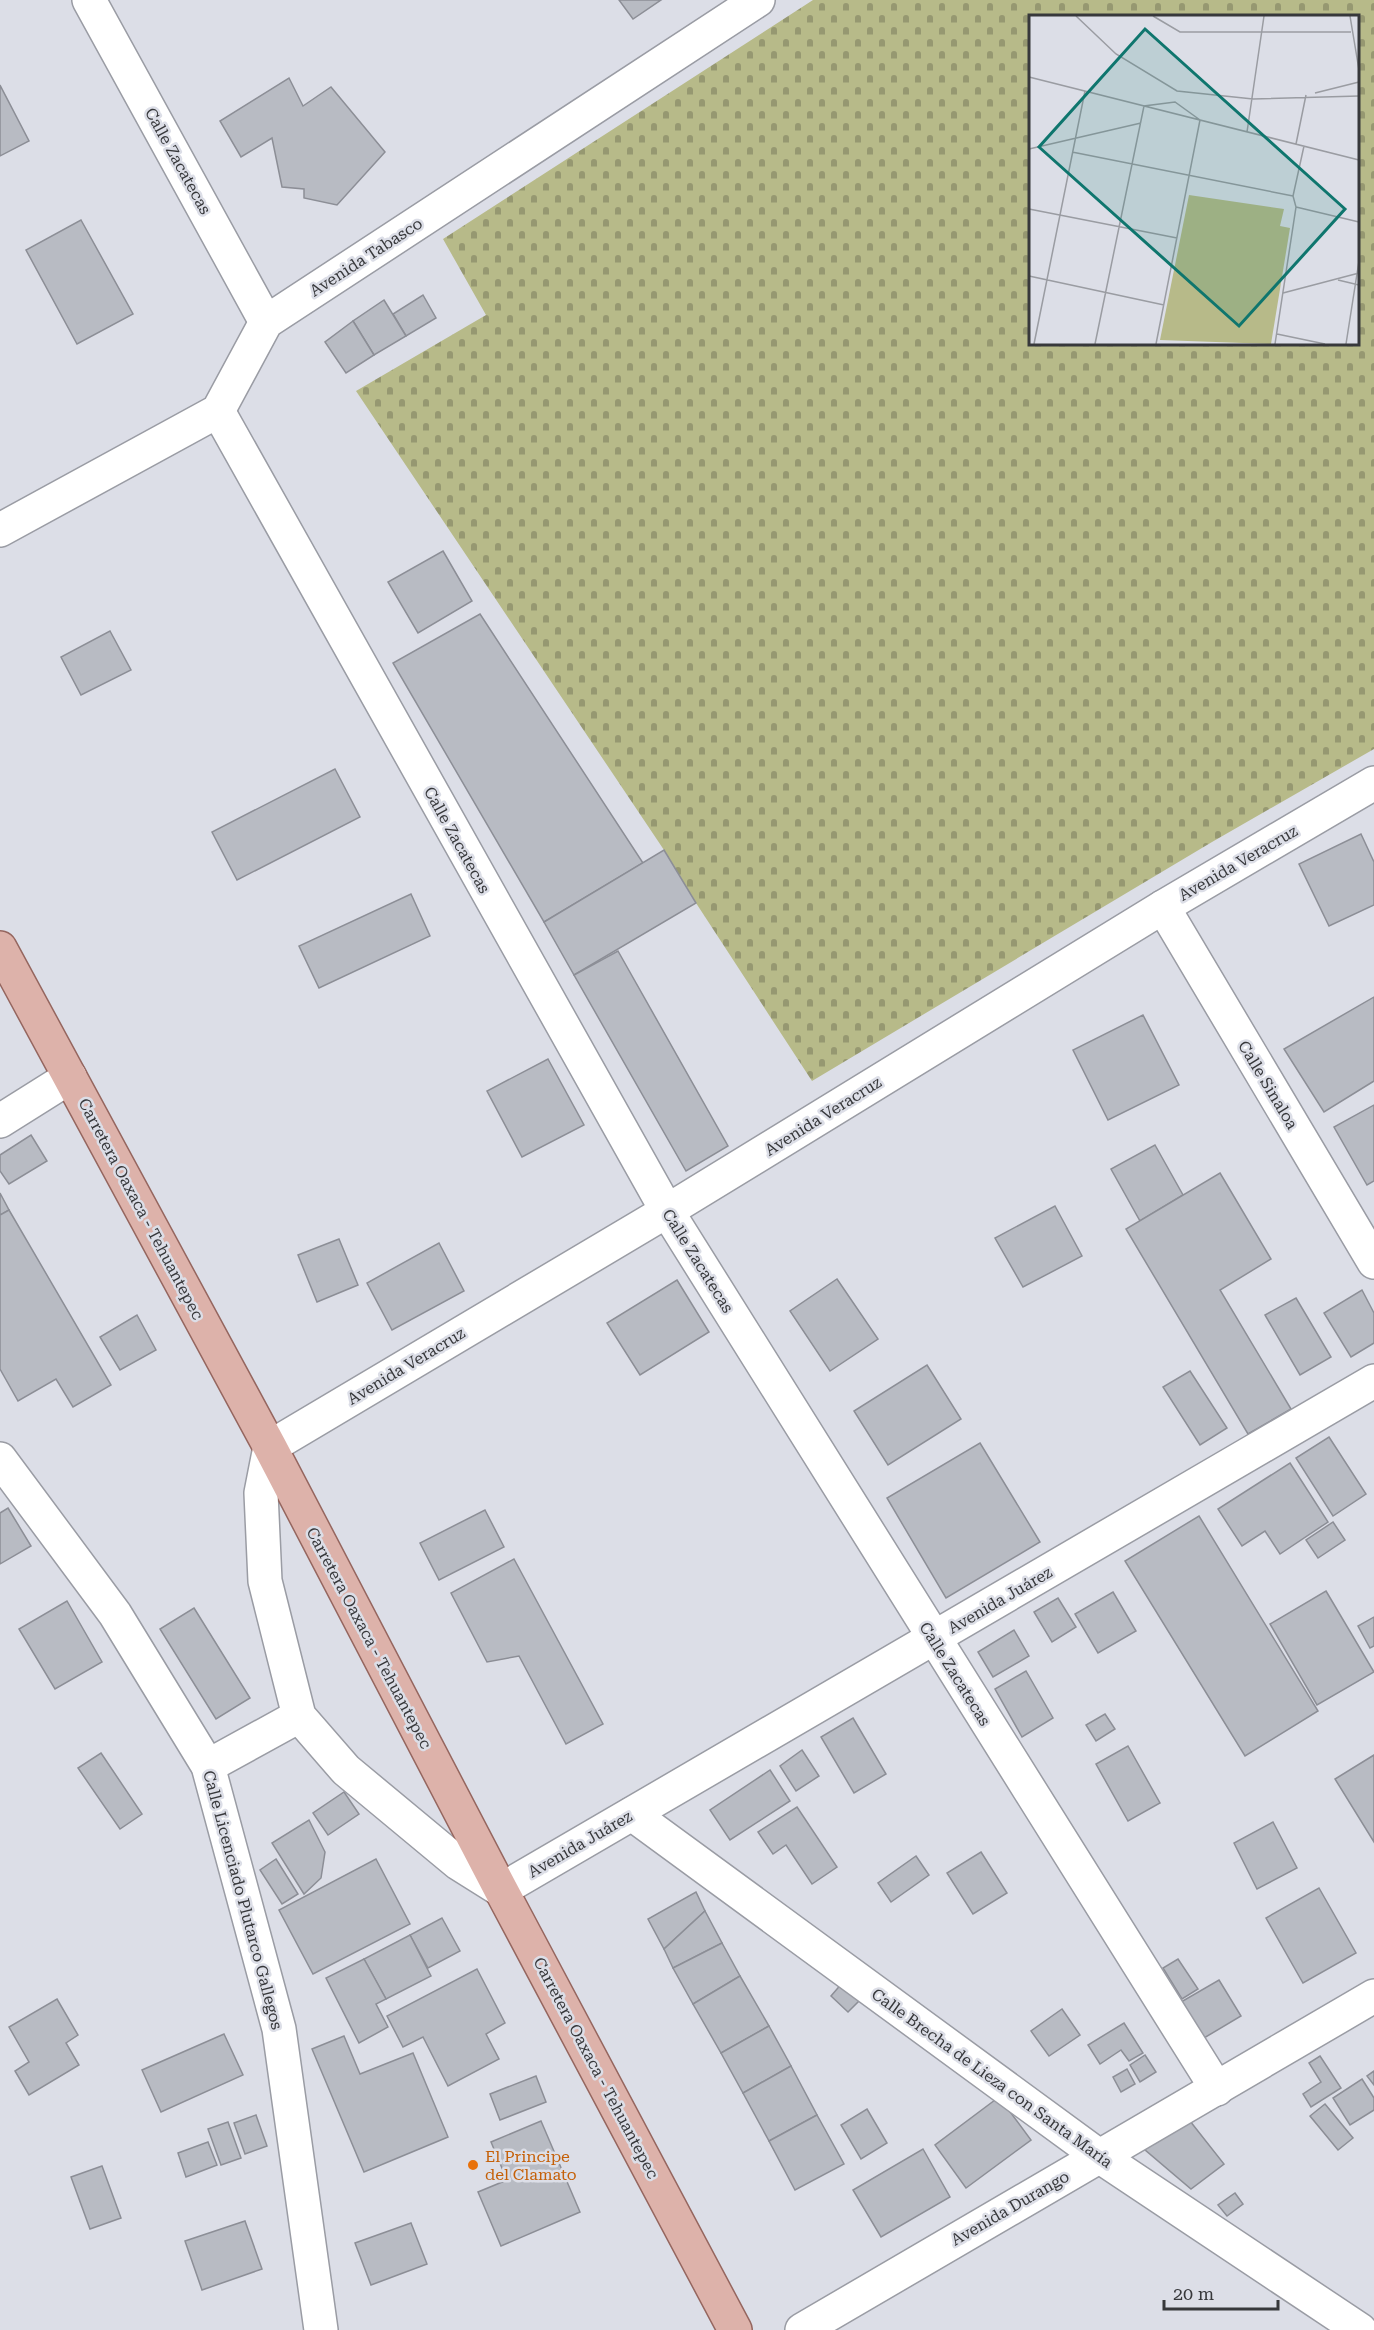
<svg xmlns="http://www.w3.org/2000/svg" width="1374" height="2330" font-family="'Roboto Serif',serif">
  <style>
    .cemetery { fill: url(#cemetery-stones); fill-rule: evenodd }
    .building { fill: #b8bbc3; stroke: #8c8e96; stroke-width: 1.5 }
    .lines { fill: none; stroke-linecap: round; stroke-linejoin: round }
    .minor-casing { stroke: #9a9ca4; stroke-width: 36 }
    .major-casing { stroke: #95665f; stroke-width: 36 }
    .minor { stroke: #fff; stroke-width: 33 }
    .major { stroke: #ddb2aa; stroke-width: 33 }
    .food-dot { fill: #e8710a; stroke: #dcdee7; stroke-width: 2 }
    .labels { text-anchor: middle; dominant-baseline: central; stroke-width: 5; stroke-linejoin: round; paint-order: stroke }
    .street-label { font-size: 16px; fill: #37383b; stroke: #dcdee7 }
    .food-label { font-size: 16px; fill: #c56008; stroke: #dcdee7; text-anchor: start }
    .inset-road { fill: none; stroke: #9a9ca2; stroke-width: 1.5 }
    .view { fill: #0f766e; fill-opacity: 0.15; stroke: #0f766e; stroke-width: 3 }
    .inset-edge { fill: none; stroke: #37383b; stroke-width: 3 }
  </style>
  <defs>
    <pattern id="cemetery-stones" width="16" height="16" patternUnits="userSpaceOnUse" patternTransform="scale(1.5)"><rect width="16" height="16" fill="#b7ba89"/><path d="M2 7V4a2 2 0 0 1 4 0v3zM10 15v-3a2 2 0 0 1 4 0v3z" fill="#969871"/></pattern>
  </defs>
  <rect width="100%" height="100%" fill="#dcdee7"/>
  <path class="cemetery" d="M813,0H1374V749L1212,842L812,1081L696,903L664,850L356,391L486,315L443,239ZM1030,16H1358V344H1030Z"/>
  <g class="building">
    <polygon points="619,0 661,0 633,19"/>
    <polygon points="289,78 303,106 331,87 385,152 337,205 304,198 304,189 282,187 272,138 241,157 220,121"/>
    <polygon points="0,85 29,141 0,156"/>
    <polygon points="81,220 133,314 77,344 26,250"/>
    <polygon points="423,295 436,318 406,336 393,314"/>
    <polygon points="384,300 406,336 374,355 353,321"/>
    <polygon points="353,321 374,355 346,373 325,342"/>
    <polygon points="443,551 472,601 418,633 388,582"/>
    <polygon points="480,614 643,863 544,922 393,663"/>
    <polygon points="110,631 131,670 81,695 61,657"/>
    <polygon points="335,769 360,817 237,880 212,832"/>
    <polygon points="1361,834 1374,862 1374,905 1329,926 1299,864"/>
    <polygon points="664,850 696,903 574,975 544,922"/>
    <polygon points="411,894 430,936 319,988 299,946"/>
    <polygon points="618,951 728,1146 686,1171 574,975"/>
    <polygon points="1374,997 1374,1081 1324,1112 1284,1049"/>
    <polygon points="1143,1015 1179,1085 1108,1120 1073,1050"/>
    <polygon points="548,1059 584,1125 522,1157 487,1091"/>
    <polygon points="1374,1105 1374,1181 1367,1185 1334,1127"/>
    <polygon points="31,1135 47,1161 9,1184 0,1171 0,1155"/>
    <polygon points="1155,1145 1183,1195 1140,1221 1111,1169"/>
    <polygon points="1220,1173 1271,1259 1220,1290 1291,1409 1248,1434 1126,1229"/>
    <polygon points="0,1193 9,1210 0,1215"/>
    <polygon points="1055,1206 1082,1256 1023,1287 995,1238"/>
    <polygon points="9,1210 111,1385 73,1407 56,1379 18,1401 0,1369 0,1215"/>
    <polygon points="339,1239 358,1285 317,1302 298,1255"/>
    <polygon points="439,1243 464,1291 392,1330 367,1283"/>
    <polygon points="837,1279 878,1339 830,1371 790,1311"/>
    <polygon points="677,1280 709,1332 640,1375 607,1323"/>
    <polygon points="1362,1290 1374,1313 1374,1343 1351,1357 1324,1313"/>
    <polygon points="1296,1298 1331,1357 1300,1375 1265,1315"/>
    <polygon points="137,1315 156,1350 120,1370 100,1337"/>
    <polygon points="927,1365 961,1419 888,1465 854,1411"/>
    <polygon points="1190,1371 1227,1428 1200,1445 1163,1387"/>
    <polygon points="1329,1437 1366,1494 1333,1516 1296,1458"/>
    <polygon points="980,1443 1040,1542 946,1598 887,1498"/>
    <polygon points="1290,1463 1328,1522 1280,1554 1265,1531 1242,1546 1218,1509"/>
    <polygon points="8,1508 31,1546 0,1564 0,1513"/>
    <polygon points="485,1510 504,1547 439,1580 420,1543"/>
    <polygon points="1199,1516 1318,1711 1245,1756 1125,1561"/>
    <polygon points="1333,1522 1345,1540 1318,1558 1306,1540"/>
    <polygon points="514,1559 603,1724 566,1744 519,1656 487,1662 451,1593"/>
    <polygon points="1326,1591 1374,1672 1317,1705 1270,1624"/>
    <polygon points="1113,1592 1136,1631 1098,1653 1075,1614"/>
    <polygon points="1058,1598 1076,1627 1052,1642 1034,1612"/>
    <polygon points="67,1601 102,1662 55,1689 19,1629"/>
    <polygon points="194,1608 250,1698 216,1719 160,1629"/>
    <polygon points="1374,1617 1374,1646 1370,1648 1358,1626"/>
    <polygon points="1014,1630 1029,1656 993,1677 978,1652"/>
    <polygon points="1026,1671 1053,1718 1022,1737 995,1689"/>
    <polygon points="1105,1714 1115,1729 1096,1741 1086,1725"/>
    <polygon points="853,1718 886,1774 854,1793 821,1737"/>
    <polygon points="1128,1746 1160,1803 1128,1821 1096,1764"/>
    <polygon points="802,1750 819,1776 796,1791 780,1766"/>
    <polygon points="101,1753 142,1814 120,1829 78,1768"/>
    <polygon points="1374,1755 1374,1842 1335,1779"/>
    <polygon points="770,1770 790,1801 730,1840 710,1810"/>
    <polygon points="344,1792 359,1814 328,1835 313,1813"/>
    <polygon points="797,1807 837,1867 812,1884 786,1845 773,1854 758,1832"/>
    <polygon points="309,1820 325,1852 321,1878 304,1894 272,1843"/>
    <polygon points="1273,1822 1297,1868 1257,1889 1234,1843"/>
    <polygon points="981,1852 1007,1893 973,1914 947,1873"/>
    <polygon points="916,1856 929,1875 891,1902 878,1883"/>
    <polygon points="276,1859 298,1894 282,1904 260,1870"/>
    <polygon points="376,1859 410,1924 313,1974 279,1910"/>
    <polygon points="1319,1888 1356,1953 1303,1983 1266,1918"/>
    <polygon points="696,1892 705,1911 664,1949 648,1919"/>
    <polygon points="705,1911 722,1943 673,1968 664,1949"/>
    <polygon points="442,1918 460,1951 428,1968 410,1935"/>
    <polygon points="410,1935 431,1976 386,1999 364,1959"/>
    <polygon points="722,1943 740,1976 693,2004 673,1968"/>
    <polygon points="364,1959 386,1999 376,2004 388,2027 359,2043 326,1978"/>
    <polygon points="1178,1959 1198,1989 1182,1999 1163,1968"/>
    <polygon points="477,1969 505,2023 486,2034 499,2059 448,2086 423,2037 403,2047 387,2016"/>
    <polygon points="740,1976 769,2026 721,2053 693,2004"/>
    <polygon points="1219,1980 1241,2016 1204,2038 1181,2002"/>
    <polygon points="843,1982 861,1999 848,2012 831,1996"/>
    <polygon points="57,1999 78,2035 66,2043 79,2065 29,2095 15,2071 29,2062 9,2027"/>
    <polygon points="1062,2009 1080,2035 1049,2056 1031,2031"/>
    <polygon points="1124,2023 1143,2053 1129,2061 1121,2050 1100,2064 1088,2045"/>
    <polygon points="769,2026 791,2066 743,2093 721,2053"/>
    <polygon points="224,2034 243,2075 161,2112 142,2070"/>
    <polygon points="344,2036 360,2074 413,2053 448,2137 364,2172 312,2049"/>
    <polygon points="1145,2055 1156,2072 1140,2082 1130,2065"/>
    <polygon points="1320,2056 1341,2088 1311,2107 1303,2094 1321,2082 1309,2063"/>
    <polygon points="791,2066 817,2115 769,2141 743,2093"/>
    <polygon points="1127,2069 1135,2084 1121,2092 1113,2077"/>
    <polygon points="1374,2071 1374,2085 1367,2076"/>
    <polygon points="536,2076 546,2102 500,2120 490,2094"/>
    <polygon points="1362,2079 1374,2098 1374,2110 1350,2125 1333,2098"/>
    <polygon points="999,2097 1031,2140 966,2188 935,2145"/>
    <polygon points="1325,2104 1353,2138 1338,2150 1310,2116"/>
    <polygon points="867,2109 887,2143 861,2159 841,2125"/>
    <polygon points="256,2115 267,2146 245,2154 234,2123"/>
    <polygon points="817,2115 844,2164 795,2190 769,2141"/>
    <polygon points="541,2121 580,2212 501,2246 478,2192 507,2180 491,2142"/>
    <polygon points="1190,2121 1224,2164 1191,2189 1144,2149"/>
    <polygon points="228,2122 241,2158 221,2165 208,2129"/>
    <polygon points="208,2142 217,2165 186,2177 178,2153"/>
    <polygon points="923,2149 950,2197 881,2237 853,2190"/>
    <polygon points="102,2166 121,2218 90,2229 71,2177"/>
    <polygon points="1235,2193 1243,2204 1227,2216 1218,2205"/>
    <polygon points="245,2221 262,2269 202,2290 185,2241"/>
    <polygon points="411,2223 427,2264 371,2285 355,2243"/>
  </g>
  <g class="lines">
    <defs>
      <g id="minor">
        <polyline points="89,0 266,322"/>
        <polyline points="218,411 667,1211 1217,2089"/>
        <polyline points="0,530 218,411 266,322 758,0"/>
        <polyline points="1374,783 1163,907 667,1211 270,1447 261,1493 265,1581 299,1716 346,1770 458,1863 501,1890 1374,1381"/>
        <polyline points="1163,907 1374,1262"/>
        <polyline points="0,1121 70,1077"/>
        <polyline points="0,1459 115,1614 208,1766 279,2029 321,2330"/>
        <polyline points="208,1766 299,1716"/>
        <polyline points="632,1814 1099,2156 1360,2330"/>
        <polyline points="802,2330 1374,1996"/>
      </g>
      <polyline id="major" points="0,948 270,1447 501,1890 735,2330"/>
    </defs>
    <use href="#minor" class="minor-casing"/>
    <use href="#major" class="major-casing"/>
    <use href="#minor" class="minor"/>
    <use href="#major" class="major"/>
  </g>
  <circle class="food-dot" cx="473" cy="2165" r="6"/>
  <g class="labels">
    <g class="street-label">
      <text transform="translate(178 161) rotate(61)">Calle Zacatecas</text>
      <text transform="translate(366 257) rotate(-33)">Avenida Tabasco</text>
      <text transform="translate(457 840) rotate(61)">Calle Zacatecas</text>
      <text transform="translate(1238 863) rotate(-30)">Avenida Veracruz</text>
      <text transform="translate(1268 1085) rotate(59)">Calle Sinaloa</text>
      <text transform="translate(823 1116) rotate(-32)">Avenida Veracruz</text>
      <text transform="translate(141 1209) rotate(62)">Carretera Oaxaca - Tehuantepec</text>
      <text transform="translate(698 1261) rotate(58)">Calle Zacatecas</text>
      <text transform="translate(406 1366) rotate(-31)">Avenida Veracruz</text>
      <text transform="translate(1000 1600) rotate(-30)">Avenida Juárez</text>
      <text transform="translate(369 1638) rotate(62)">Carretera Oaxaca - Tehuantepec</text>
      <text transform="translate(955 1674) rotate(58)">Calle Zacatecas</text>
      <text transform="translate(580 1844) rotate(-30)">Avenida Juárez</text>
      <text transform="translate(243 1900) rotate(75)">Calle Licenciado Plutarco Gallegos</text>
      <text transform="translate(596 2068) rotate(62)">Carretera Oaxaca - Tehuantepec</text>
      <text transform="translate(992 2078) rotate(36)">Calle Brecha de Lieza con Santa María</text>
      <text transform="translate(1010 2208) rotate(-30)">Avenida Durango</text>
    </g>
    <g class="food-label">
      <text x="485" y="2156">El Principe<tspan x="485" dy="18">del Clamato</tspan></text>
    </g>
  </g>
  <g transform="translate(1029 15)">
    <rect width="330" height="330" fill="#dcdee7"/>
    <path d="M160,180L255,194L251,211L261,213L242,329L131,325Z" fill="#b7ba89"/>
    <path class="inset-road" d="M47,1L87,39L148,76L224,84L330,81M124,1L151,17H322M321,1L330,55M0,62L330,145M286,78L330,67M218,117L235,1M267,129L277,80M0,134L112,108M43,137L264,181M267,192L330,207M0,194L148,223M0,261L135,290M309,265L330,270M254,278L330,258M248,319L296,329M5,329L56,76M66,329L115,91L146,87L171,105L127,329M246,329L267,192L264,181L275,131M317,329L330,246"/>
    <path class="view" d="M116,14L316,194L210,311L10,132Z"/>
    <rect width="330" height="330" class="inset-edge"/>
  </g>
  <path d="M1164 2300v9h114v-9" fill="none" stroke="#37383b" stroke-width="3"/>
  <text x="1173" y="2300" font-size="18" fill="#37383b" stroke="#dcdee7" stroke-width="4.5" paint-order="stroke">20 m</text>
</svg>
